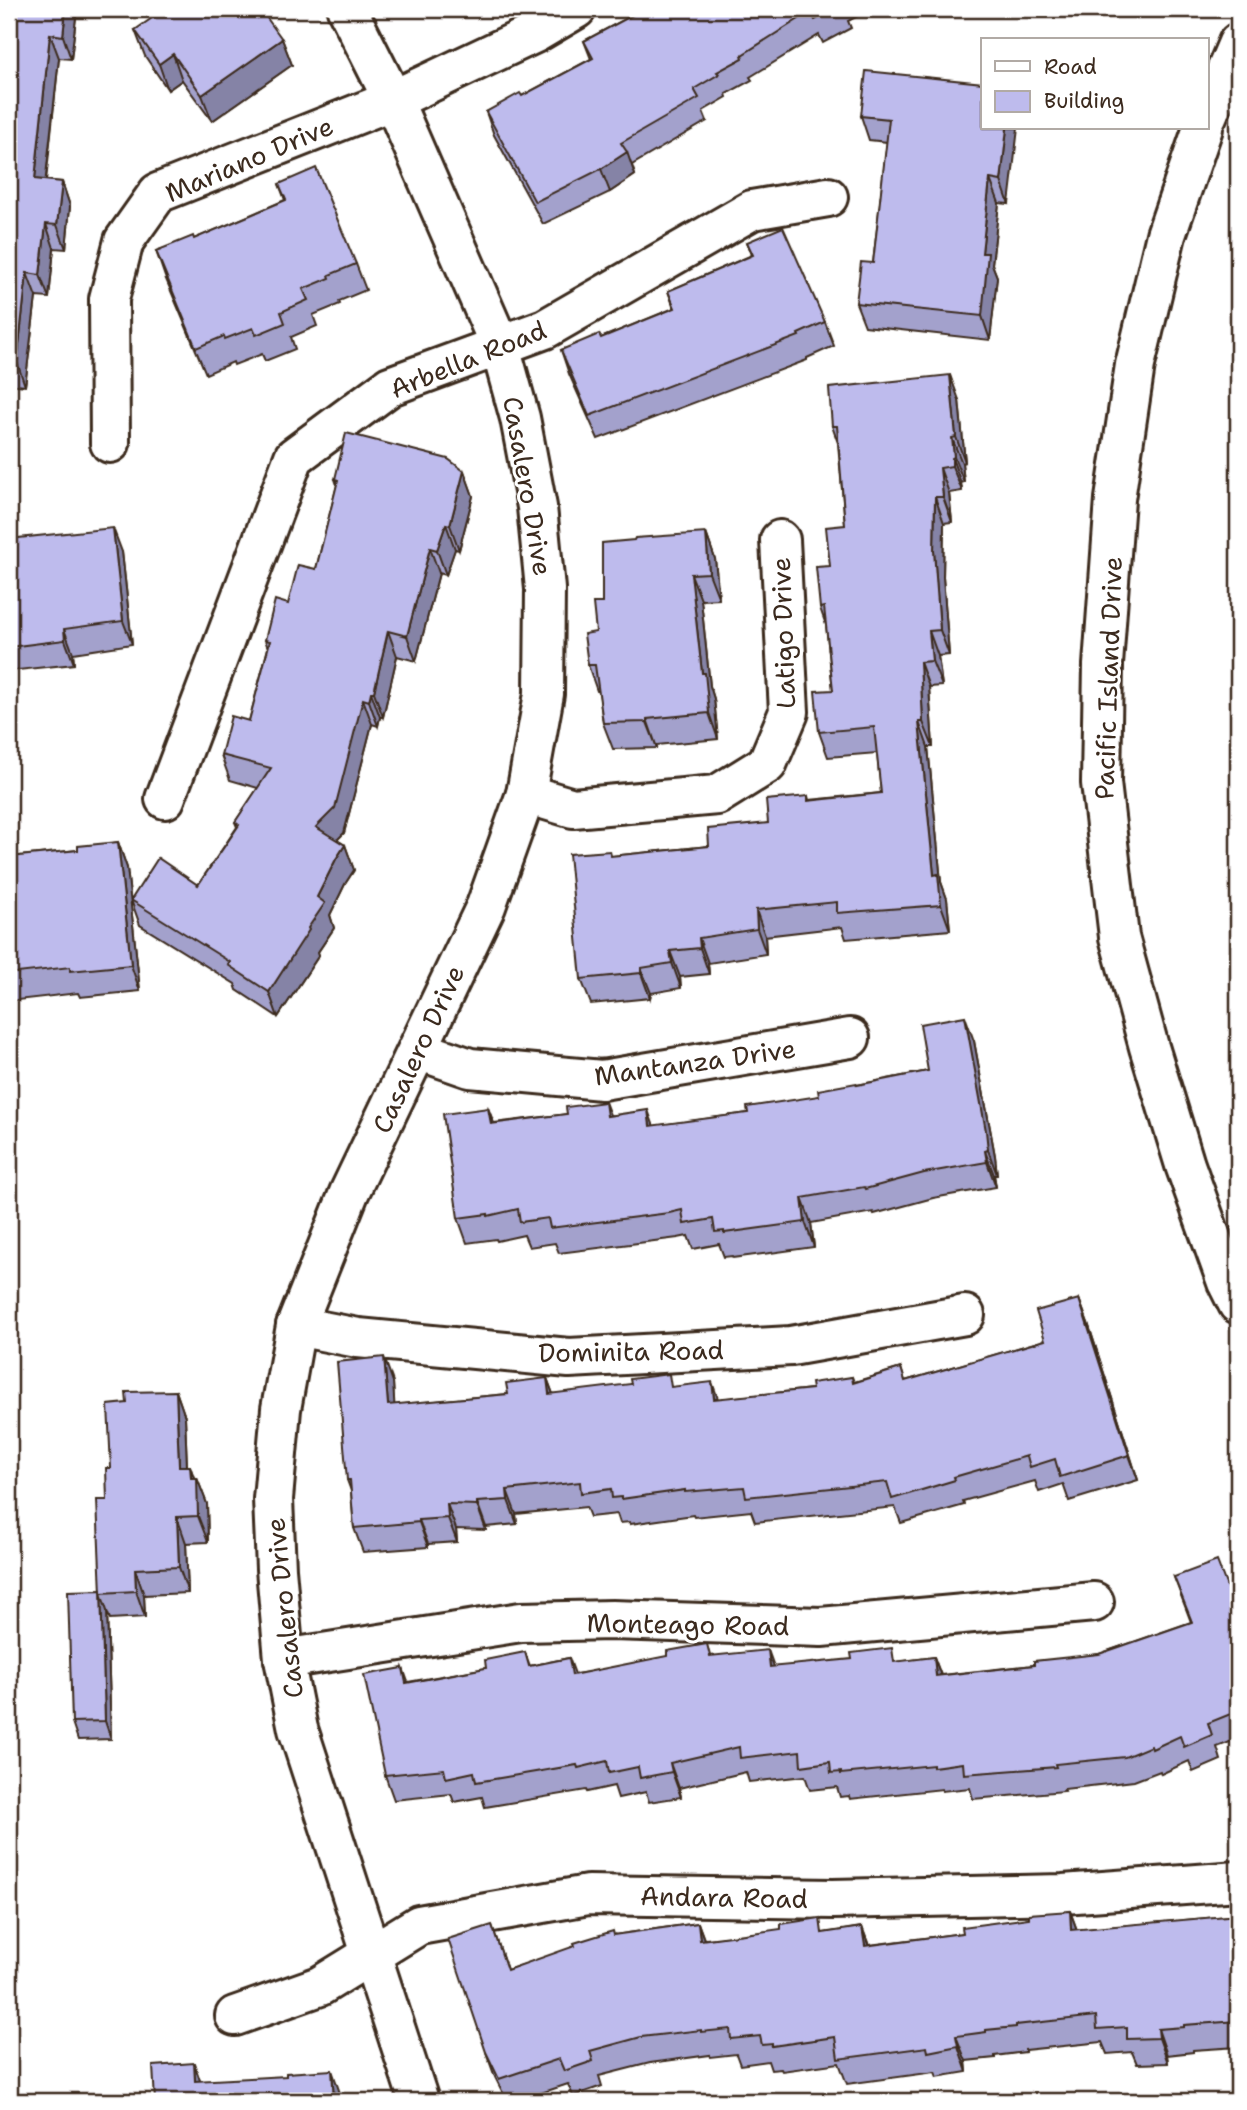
<svg xmlns="http://www.w3.org/2000/svg" width="1247" height="2110" font-family="'Shantell Sans',sans-serif">
  <style>
    .lines { fill: none; stroke-linecap: round; stroke-linejoin: round }
    .minor-casing { stroke: #3b2a1e; stroke-width: 44 }
    .major-casing { stroke: #3b2a1e; stroke-width: 44 }
    .minor { stroke: #fff; stroke-width: 38 }
    .major { stroke: #fff; stroke-width: 38 }
    .wall { fill: #a3a1cc; stroke: #3b2a1e; stroke-width: 2 }
    .shaded-wall { fill: #8583a6; stroke: #3b2a1e; stroke-width: 2 }
    .building { fill: #bebbed; stroke: #3b2a1e; stroke-width: 2 }
    .labels { text-anchor: middle; dominant-baseline: central; stroke-width: 6; stroke-linejoin: round; paint-order: stroke }
    .street-label { font-size: 26px; fill: #3b2a1e; stroke: #fff }
  </style>
  <rect width="100%" height="100%" fill="#fff"/>
  <filter id="ink" filterUnits="userSpaceOnUse"><feTurbulence type="fractalNoise" baseFrequency=".0143" numOctaves="2"/><feDisplacementMap in="SourceGraphic" scale="14" xChannelSelector="R" yChannelSelector="G"/><feConvolveMatrix kernelMatrix="1 2 1 2 8 2 1 2 1" color-interpolation-filters="sRGB"/></filter>
  <g filter="url(#ink)">
    <g class="lines">
      <defs>
        <g id="minor">
          <polyline points="347,9 393,100 500,346 520,418 537,507 545,589 544,694 526,794 486,906 349,1193 296,1326 281,1409 273,1499 276,1569 284,1659 298,1729 419,2101"/>
          <polyline points="110,443 109,299 124,241 158,193 393,100 537,32 576,9"/>
          <polyline points="526,794 573,808 717,795 767,764 789,712 780,540"/>
          <polyline points="165,799 294,457 390,386 545,329 752,210 828,197"/>
          <polyline points="418,1050 470,1068 602,1080 850,1038"/>
          <polyline points="296,1326 358,1338 569,1358 791,1346 965,1315"/>
          <polyline points="284,1659 521,1622 612,1620 821,1627 1094,1602"/>
          <polyline points="235,2016 320,1986 419,1925 588,1895 833,1899 1063,1894 1238,1881"/>
        </g>
        <g id="major">
          <polyline points="1207,116 1238,43"/>
          <polyline points="1203,128 1166,235 1135,365 1115,499 1103,665 1101,783 1119,937 1149,1047 1185,1165 1227,1282 1238,1304"/>
        </g>
      </defs>
      <use href="#minor" class="minor-casing"/>
      <use href="#major" class="major-casing"/>
      <use href="#minor" class="minor"/>
      <use href="#major" class="major"/>
    </g>
    <g class="wall">
      <polygon points="9,9 77,9 71,59 59,58 46,181 62,182 70,206 66,249 54,248 49,298 36,297 25,386 9,384"/>
      <polygon points="644,9 871,9 848,21 851,28 823,43 819,35 750,77 752,80 726,94 727,97 703,111 707,121 632,165 635,175 610,192 543,224 494,135 486,112 522,96 591,59 584,41"/>
      <polygon points="258,18 282,39 292,65 212,121 182,80 168,90 145,56 135,30"/>
      <polygon points="983,83 1009,204 999,203 992,264 997,277 990,340 865,326 856,303 873,263 887,142 869,140 861,116"/>
      <polygon points="279,184 356,264 366,290 339,301 340,304 313,315 317,326 291,337 295,349 265,361 262,354 234,365 233,362 206,374 165,277 156,251 194,239 285,200"/>
      <polygon points="747,242 825,322 834,346 807,358 807,360 598,439 569,374 561,350 601,338 674,308 668,291 752,255"/>
      <polygon points="959,400 965,462 962,463 964,482 961,483 962,491 949,493 952,522 944,523 943,577 949,655 938,656 942,686 929,687 933,747 928,747 941,882 947,899 950,930 846,939 842,927 765,936 766,954 708,963 709,974 680,977 681,988 651,993 650,998 591,1004 581,979 612,856 709,846 768,823 808,796 809,800 881,793 877,753 828,757 819,732 833,690 826,625 820,608 830,566 845,525 838,443 832,426"/>
      <polygon points="464,471 473,496 459,550 455,549 446,575 439,573 416,661 397,656 383,717 380,717 378,726 372,724 344,833 337,840 345,845 354,870 345,884 330,915 334,928 318,952 319,955 278,1017 237,990 235,984 140,925 131,900 198,885 237,827 235,822 258,788 230,780 221,755 249,721 268,648 265,640 288,604 316,569 337,485 335,479"/>
      <polygon points="706,533 715,559 719,599 701,600 710,686 714,699 718,739 656,745 657,748 613,749 603,723 599,691 597,691 588,665 596,632 602,603"/>
      <polygon points="9,539 122,552 132,644 73,653 74,664 9,671"/>
      <polygon points="9,836 11,857 78,850 118,842 127,868 140,991 80,997 78,993 9,1001"/>
      <polygon points="974,1041 995,1156 997,1175 994,1175 996,1187 933,1198 874,1214 873,1212 811,1223 814,1247 733,1258 732,1256 724,1257 719,1244 693,1249 688,1236 678,1238 559,1253 555,1243 529,1247 524,1235 497,1241 496,1239 467,1243 458,1218 488,1108 494,1123 567,1114 605,1102 610,1115 654,1126 748,1113 819,1096 857,1085 928,1071"/>
      <polygon points="1079,1299 1088,1323 1138,1480 1069,1501 1063,1484 1039,1492 1035,1481 963,1501 964,1505 901,1523 895,1507 755,1522 751,1511 694,1517 693,1515 630,1524 630,1522 620,1523 617,1514 590,1517 586,1507 516,1514 517,1524 486,1527 486,1530 456,1529 457,1542 428,1544 428,1547 363,1552 354,1528 351,1491 347,1480 393,1382 394,1405 508,1394 547,1378 553,1394 674,1387 718,1399 812,1389 852,1377 854,1382 901,1368 905,1381 1045,1340"/>
      <polygon points="176,1391 185,1417 187,1466 190,1466 194,1478 197,1478 207,1504 208,1542 186,1543 188,1593 144,1595 145,1617 110,1619 107,1611 111,1739 78,1740 72,1722 101,1590 107,1500 111,1468 127,1403"/>
      <polygon points="1174,1577 1238,1616 1238,1739 1217,1747 1221,1760 1193,1772 1189,1761 1161,1774 1160,1771 1134,1781 1064,1789 1065,1791 973,1799 970,1788 942,1791 942,1789 850,1799 849,1796 840,1797 837,1787 810,1790 805,1776 749,1782 746,1772 679,1788 681,1797 649,1802 646,1792 618,1798 614,1786 587,1792 586,1790 485,1807 482,1797 454,1802 451,1794 394,1800 385,1775 403,1668 408,1682 486,1668 525,1652 530,1666 569,1658 575,1674 712,1656 774,1667 897,1662 934,1657 941,1675 1034,1665 1099,1654 1191,1622"/>
      <polygon points="1070,1911 1077,1930 1238,1915 1238,2047 1193,2050 1193,2052 1167,2055 1168,2063 1137,2064 1132,2052 1107,2054 1102,2042 1025,2050 1025,2052 995,2056 995,2058 966,2061 967,2072 937,2077 935,2072 847,2084 839,2063 782,2071 781,2069 771,2070 768,2061 740,2065 736,2054 710,2057 710,2055 650,2063 599,2076 602,2086 573,2096 568,2084 517,2101 507,2101 495,2077 486,2052 492,1925 507,1970 614,1935 698,1923 704,1939 825,1933 862,1927 869,1945 963,1933 1029,1918"/>
    </g>
    <g class="shaded-wall">
      <polygon points="66,9 77,9 71,59 63,36"/>
      <polygon points="50,34 59,58 43,203 35,179"/>
      <polygon points="282,39 292,65 212,121 202,95"/>
      <polygon points="173,54 182,80 168,90 159,64"/>
      <polygon points="1007,128 1018,128 1009,204 1001,181"/>
      <polygon points="627,152 635,175 610,192 601,169"/>
      <polygon points="990,179 999,203 992,264 997,277 990,340 982,316 982,253"/>
      <polygon points="62,182 70,206 66,249 57,225"/>
      <polygon points="46,224 54,248 49,298 40,275"/>
      <polygon points="27,273 36,297 25,386 17,362"/>
      <polygon points="950,375 959,400 965,462 956,437"/>
      <polygon points="952,438 962,463 964,482 954,457"/>
      <polygon points="952,458 961,483 962,491 952,466"/>
      <polygon points="940,468 949,493 952,522 943,497"/>
      <polygon points="464,471 473,496 459,550 450,525"/>
      <polygon points="935,497 944,523 943,577 949,655 940,630 934,551"/>
      <polygon points="446,524 455,549 446,575 437,550"/>
      <polygon points="113,528 122,552 132,644 123,621"/>
      <polygon points="706,533 715,559 719,599 709,573"/>
      <polygon points="430,548 439,573 416,661 407,636"/>
      <polygon points="691,574 701,600 710,686 714,699 718,739 709,713 702,673"/>
      <polygon points="64,629 73,653 74,664 65,640"/>
      <polygon points="388,631 397,656 383,717 374,692"/>
      <polygon points="929,631 938,656 942,686 932,661"/>
      <polygon points="920,662 929,687 933,747 923,722"/>
      <polygon points="371,692 380,717 378,726 369,701"/>
      <polygon points="363,699 372,724 344,833 325,852 316,827"/>
      <polygon points="647,719 656,745 657,748 647,722"/>
      <polygon points="919,722 928,747 941,882 947,899 950,930 941,905 934,875"/>
      <polygon points="9,836 14,884 9,869"/>
      <polygon points="118,842 127,868 140,991 131,965"/>
      <polygon points="345,845 354,870 345,884 330,915 334,928 318,952 319,955 278,1017 269,992 308,928 317,897 336,859"/>
      <polygon points="756,910 765,936 766,954 757,929"/>
      <polygon points="699,938 708,963 709,974 700,948"/>
      <polygon points="670,951 680,977 681,988 672,963"/>
      <polygon points="641,968 651,993 650,998 641,973"/>
      <polygon points="965,1016 974,1041 995,1156 997,1175 988,1150"/>
      <polygon points="488,1108 497,1133 491,1124"/>
      <polygon points="648,1110 657,1135 650,1126"/>
      <polygon points="985,1151 994,1175 996,1187 987,1162"/>
      <polygon points="802,1198 811,1223 814,1247 805,1222"/>
      <polygon points="1079,1299 1088,1323 1138,1480 1129,1455"/>
      <polygon points="384,1357 393,1382 396,1430 388,1405"/>
      <polygon points="547,1378 556,1402 549,1394"/>
      <polygon points="712,1382 721,1407 714,1399"/>
      <polygon points="176,1391 185,1417 188,1492 179,1466"/>
      <polygon points="190,1466 197,1486 197,1478 207,1504 208,1542 198,1516 191,1478"/>
      <polygon points="507,1490 516,1514 517,1524 508,1500"/>
      <polygon points="477,1502 486,1527 486,1530 477,1505"/>
      <polygon points="447,1504 456,1529 457,1542 448,1518"/>
      <polygon points="177,1517 186,1543 188,1593 179,1567"/>
      <polygon points="419,1520 428,1544 428,1547 419,1522"/>
      <polygon points="135,1569 144,1595 145,1617 136,1591"/>
      <polygon points="101,1593 107,1611 111,1739 105,1721"/>
      <polygon points="768,1650 777,1675 770,1667"/>
      <polygon points="934,1657 943,1682 936,1676"/>
      <polygon points="670,1763 679,1788 681,1797 672,1772"/>
      <polygon points="1070,1911 1079,1936 1071,1930"/>
      <polygon points="698,1923 707,1948 700,1940"/>
      <polygon points="862,1927 871,1953 865,1946"/>
      <polygon points="1158,2029 1167,2055 1168,2063 1159,2038"/>
      <polygon points="956,2036 966,2061 967,2072 958,2046"/>
      <polygon points="194,2063 203,2089 195,2081"/>
      <polygon points="332,2070 341,2096 342,2101 334,2101"/>
    </g>
    <g class="building">
      <polygon points="9,9 66,9 63,36 50,34 35,179 62,182 57,225 46,224 40,275 27,273 17,362 9,362"/>
      <polygon points="165,9 252,9 258,18 264,14 282,39 202,95 173,54 159,64 135,30"/>
      <polygon points="644,9 836,9 815,20 810,12 742,55 743,58 717,72 719,74 694,89 699,98 621,143 627,152 601,169 535,202 486,112 520,93 522,96 593,58 584,41"/>
      <polygon points="866,71 983,83 983,128 1007,128 1001,181 990,179 982,253 988,253 982,316 856,303 861,262 873,263 889,119 861,116"/>
      <polygon points="316,168 356,264 329,275 330,278 303,289 308,300 281,312 285,323 256,335 253,328 225,339 224,336 196,348 156,251 193,236 194,239 286,200 279,184"/>
      <polygon points="783,227 825,322 798,334 799,336 589,416 561,350 599,334 601,338 675,308 668,291 753,255 747,242"/>
      <polygon points="950,375 956,437 952,438 954,457 952,458 952,466 940,468 943,497 935,497 934,551 940,630 929,631 932,661 920,662 923,722 919,722 934,875 938,874 941,905 837,913 837,902 756,910 757,929 699,938 700,948 670,951 672,963 641,968 641,973 581,979 569,854 610,851 611,856 709,846 708,829 768,823 766,800 808,796 808,801 881,793 874,727 819,732 815,691 833,690 824,607 820,608 816,567 830,566 826,527 845,525 837,426 832,426 829,388"/>
      <polygon points="346,433 448,459 464,471 450,525 446,524 437,550 430,548 407,636 388,631 374,692 371,692 369,701 363,699 335,808 316,827 345,845 336,859 317,897 325,903 308,928 309,930 269,992 228,965 230,962 131,900 158,858 198,885 239,825 235,822 271,768 221,755 231,716 249,721 270,641 265,640 275,600 288,604 298,565 316,569 338,480 335,479"/>
      <polygon points="113,528 123,621 64,629 65,640 9,647 9,539"/>
      <polygon points="706,533 709,573 691,574 702,673 705,673 709,713 647,719 647,722 603,723 595,665 588,665 584,634 596,632 593,603 602,603 602,543 634,540 635,538"/>
      <polygon points="118,842 131,965 70,971 70,967 9,974 9,857 78,850 78,846"/>
      <polygon points="965,1016 986,1131 988,1150 985,1151 987,1162 924,1173 865,1189 864,1187 802,1198 805,1222 724,1233 724,1231 715,1232 713,1219 684,1224 682,1210 669,1213 550,1228 548,1218 520,1222 518,1209 488,1216 488,1214 458,1218 443,1114 488,1108 491,1124 567,1114 566,1107 605,1102 607,1116 648,1110 650,1126 748,1113 747,1107 819,1096 818,1090 856,1083 857,1085 928,1071 920,1024"/>
      <polygon points="1079,1299 1129,1455 1060,1477 1055,1459 1030,1467 1027,1456 954,1477 955,1480 892,1499 887,1482 746,1497 744,1487 685,1492 685,1490 621,1499 621,1497 612,1498 611,1489 581,1493 580,1482 507,1490 508,1500 477,1502 477,1505 447,1504 448,1518 419,1520 419,1522 354,1528 350,1480 347,1480 345,1457 337,1362 384,1357 388,1405 508,1394 506,1383 547,1378 549,1394 631,1384 630,1379 669,1374 671,1387 712,1382 714,1399 812,1389 811,1383 852,1377 853,1383 901,1368 905,1381 1045,1340 1036,1311"/>
      <polygon points="176,1391 179,1466 190,1466 191,1478 197,1478 198,1516 177,1517 179,1567 135,1569 136,1591 101,1593 97,1500 107,1500 106,1468 111,1468 108,1405 127,1403 126,1392"/>
      <polygon points="1217,1561 1238,1616 1238,1711 1208,1723 1212,1735 1184,1747 1180,1736 1152,1749 1151,1746 1125,1757 1055,1764 1056,1767 964,1774 963,1763 933,1767 933,1765 841,1774 841,1772 831,1773 830,1762 801,1766 800,1751 740,1758 739,1747 670,1763 672,1772 640,1778 638,1767 609,1773 607,1761 578,1768 577,1765 476,1782 474,1772 446,1778 444,1769 385,1775 364,1675 403,1668 406,1683 486,1668 485,1660 525,1652 529,1666 569,1658 572,1675 667,1656 667,1651 707,1644 710,1656 768,1650 770,1667 852,1659 851,1653 892,1648 894,1662 934,1657 936,1676 1034,1665 1034,1661 1099,1654 1192,1622 1174,1577"/>
      <polygon points="101,1590 105,1721 72,1722 68,1591"/>
      <polygon points="1070,1911 1071,1930 1238,1915 1238,2021 1184,2025 1184,2027 1158,2029 1159,2038 1127,2039 1127,2027 1097,2029 1096,2016 1016,2025 1016,2027 986,2030 986,2032 956,2036 958,2046 928,2052 927,2047 838,2059 835,2037 772,2046 772,2044 762,2045 760,2036 731,2039 730,2029 701,2032 701,2030 641,2037 590,2051 593,2061 564,2071 559,2059 499,2079 486,2052 448,1939 492,1925 507,1970 575,1946 574,1943 613,1931 614,1935 698,1923 700,1940 781,1929 781,1924 820,1918 822,1933 862,1927 865,1946 963,1933 962,1927 1029,1918 1029,1914"/>
      <polygon points="194,2063 195,2081 286,2076 286,2073 332,2070 334,2101 155,2101 153,2066"/>
    </g>
  </g>
  <g class="labels">
    <g class="street-label">
      <text transform="translate(249 159) rotate(-23)">Mariano Drive</text>
      <text transform="translate(468 359) rotate(-22)">Arbella Road</text>
      <text transform="translate(528 486) rotate(80)">Casalero Drive</text>
      <text transform="translate(783 633) rotate(-92)">Latigo Drive</text>
      <text transform="translate(1108 678) rotate(-88)">Pacific Island Drive</text>
      <text transform="translate(418 1049) rotate(-65)">Casalero Drive</text>
      <text transform="translate(695 1062) rotate(-8)">Mantanza Drive</text>
      <text transform="translate(631 1351) rotate(-1)">Dominita Road</text>
      <text transform="translate(284 1608) rotate(-96)">Casalero Drive</text>
      <text transform="translate(688 1624) rotate(1)">Monteago Road</text>
      <text transform="translate(724 1897) rotate(1)">Andara Road</text>
    </g>
  </g>
  <rect width="1247" height="2110" fill="none" stroke="#fff" stroke-width="35"/>
  <rect x="18" y="18" width="1212" height="2075" fill="none" stroke="#3b2a1e" stroke-width="2.5" filter="url(#ink)"/>
  <rect x="981" y="38" width="228" height="91" fill="#ffffff" stroke="#b1aaa5" stroke-width="2"/>
  <rect x="995" y="61" width="35" height="10" fill="#ffffff" stroke="#b1aaa5" stroke-width="2"/>
  <text x="1044" y="74" font-size="21" fill="#3b2a1e">Road</text>
  <rect x="995" y="91" width="35" height="21" fill="#bebbed" stroke="#b1aaa5" stroke-width="2"/>
  <text x="1044" y="108" font-size="21" fill="#3b2a1e">Building</text>
</svg>
